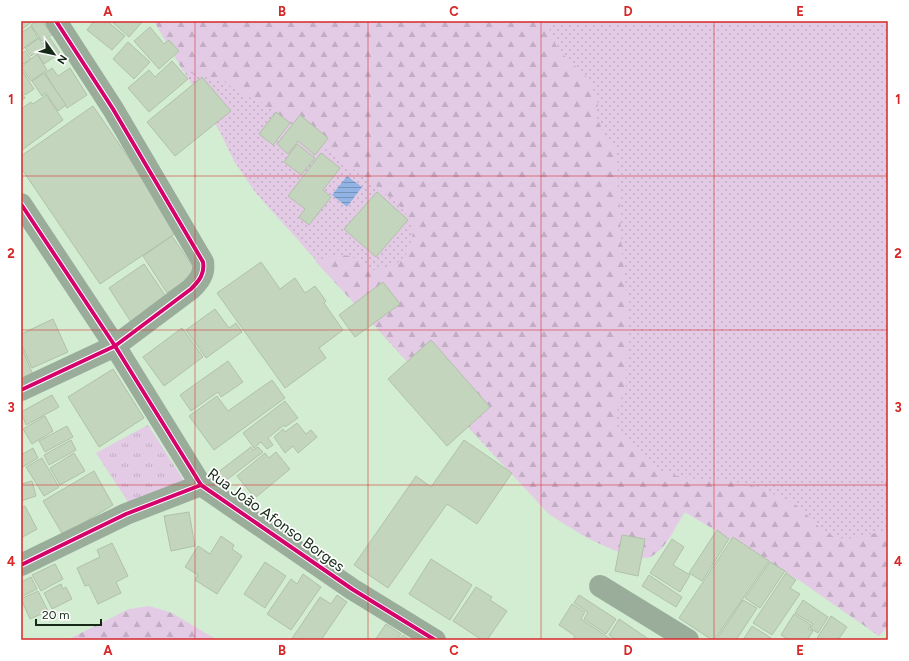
<svg xmlns="http://www.w3.org/2000/svg" width="909" height="661" font-family="Figtree,sans-serif">
  <style>
    .grass { fill: url(#grass-dots) }
    .forest { fill: url(#forest-firs) }
    .park { fill: url(#park-tufts) }
    .water { fill: url(#water-rules) }
    .building { fill: #c4d5bd; stroke: #b1c1a9 }
    .lines { fill: none; stroke-linecap: round; stroke-linejoin: round }
    .minor { stroke: #9aac9a; stroke-width: 22 }
    .cycleway-casing { stroke: #fff; stroke-width: 6 }
    .cycleway { stroke: #d6006c; stroke-width: 4 }
    .grid { fill: none; stroke: #d62828; stroke-width: 1; stroke-opacity: 0.55 }
    .labels { text-anchor: middle; dominant-baseline: central; stroke-width: 3.5; stroke-linejoin: round; paint-order: stroke }
    .street-label { font-size: 15px; fill: #162916; stroke: #fff }
    .neatline { fill: none; stroke: #d62828; stroke-width: 1.5 }
    .grid-label { font-size: 13px; text-anchor: middle; font-weight: bold; fill: #d62828 }
  </style>
  <defs>
    <pattern id="grass-dots" width="8" height="8" patternUnits="userSpaceOnUse"><rect width="8" height="8" fill="#e3cae5"/><path d="M2 2h.1M6 6h.1" fill="none" stroke="#c2aec4" stroke-width="1.8" stroke-linecap="round"/></pattern>
    <pattern id="forest-firs" width="22" height="20" patternUnits="userSpaceOnUse"><rect width="22" height="20" fill="#e3cae5"/><path d="M5 1l3.5 6h-7zM16 11l3.5 6h-7z" fill="#c2aec4"/></pattern>
    <pattern id="park-tufts" width="24" height="20" patternUnits="userSpaceOnUse"><rect width="24" height="20" fill="#e3cae5"/><path d="M3 7l-1-3M5 7V3M7 7l1-3M15 17l-1-3M17 17v-4M19 17l1-3" fill="none" stroke="#c2aec4"/></pattern>
    <pattern id="water-rules" width="6" height="5" patternUnits="userSpaceOnUse"><rect width="6" height="5" fill="#92b4e4"/><path d="M0 2.5h6" fill="none" stroke="#7692b8"/></pattern>
  </defs>
  <rect width="100%" height="100%" fill="#d2edd2"/>
  <polygon class="grass" points="154,21 888,21 888,626 879,636 802,582 685,512 663,545 651,557 644,557 610,548 589,539 549,514 399,353 255,192 234,161 220,132"/>
  <g class="forest">
    <path d="M154,21H546L558,50L590,80L598,103L596,116L604,133L617,151L622,253L628,303L626,389L618,404L617,425C631,442 646,465 667,473C692,482 721,478 746,484C761,488 775,495 789,501C808,510 818,534 840,538C855,541 872,532 888,531V626L879,636L802,582L685,512C675,526 668,547 652,556C632,567 567,526 549,514L315,261C326,259 338,254 349,256C357,257 362,267 369,270C374,271 382,269 387,268C409,260 411,246 414,225L399,205L375,185L261,102L241,94L225,82L183,71Z"/>
    <polygon points="888,464 888,491 883,477"/>
    <polygon points="149,606 172,613 217,640 67,640 129,609"/>
  </g>
  <polygon class="park" points="148,425 184,481 130,505 96,453"/>
  <polygon class="water" points="347,176 362,187 347,207 332,195"/>
  <g class="building">
    <polygon points="21,21 33,21 21,30"/>
    <polygon points="37,21 42,21 52,35 42,41 31,25"/>
    <polygon points="94,21 107,21 125,36 112,50 87,30"/>
    <polygon points="111,21 143,21 129,37"/>
    <polygon points="31,26 38,38 21,50 21,33"/>
    <polygon points="150,27 164,44 169,40 179,51 159,69 134,41"/>
    <polygon points="39,38 42,44 50,38 60,53 44,64 36,52 31,56 25,48"/>
    <polygon points="128,42 150,62 134,79 113,59"/>
    <polygon points="25,51 31,59 21,65 21,54"/>
    <polygon points="37,54 47,70 31,81 21,67"/>
    <polygon points="172,61 188,79 149,112 128,88 149,70 155,77"/>
    <polygon points="52,68 58,76 70,68 87,95 67,108 45,73"/>
    <polygon points="21,69 34,89 25,95 21,90"/>
    <polygon points="44,73 66,105 58,111 46,93 42,96 32,81"/>
    <polygon points="202,77 231,111 175,156 147,122"/>
    <polygon points="21,92 25,98 21,101"/>
    <polygon points="46,95 63,120 22,150 21,109 31,102 33,104"/>
    <polygon points="93,106 179,231 100,284 21,168 21,156"/>
    <polygon points="276,112 290,123 273,145 259,134"/>
    <polygon points="300,115 328,138 315,155 298,141 288,154 277,144"/>
    <polygon points="297,144 315,158 301,175 284,162"/>
    <polygon points="321,153 340,168 323,190 331,197 309,225 299,217 305,209 288,196"/>
    <polygon points="377,192 408,220 376,257 344,229"/>
    <polygon points="172,236 197,273 167,293 143,256"/>
    <polygon points="261,262 280,289 295,278 305,293 315,286 326,301 324,303 343,330 319,348 326,358 285,388 217,293"/>
    <polygon points="144,264 167,298 131,322 109,288"/>
    <polygon points="383,282 400,304 355,337 339,315"/>
    <polygon points="215,309 229,328 236,323 242,332 206,358 186,330"/>
    <polygon points="53,319 68,352 32,368 21,343 21,334"/>
    <polygon points="182,328 203,357 164,386 143,357"/>
    <polygon points="431,340 490,407 447,446 388,379"/>
    <polygon points="21,346 34,377 21,383"/>
    <polygon points="228,361 243,382 221,397 218,392 191,411 180,395"/>
    <polygon points="113,369 144,418 99,447 68,397"/>
    <polygon points="272,380 285,398 214,450 189,416 217,396 228,411"/>
    <polygon points="52,395 59,407 26,425 21,412"/>
    <polygon points="285,401 298,418 285,427 284,425 268,438 273,445 267,449 261,442 254,448 243,433"/>
    <polygon points="45,416 53,431 32,444 23,429"/>
    <polygon points="297,423 306,434 311,430 317,437 298,453 293,446 285,453 274,437 283,429 285,432"/>
    <polygon points="67,426 73,437 45,452 39,441"/>
    <polygon points="71,440 76,450 49,465 44,455"/>
    <polygon points="464,440 512,473 477,524 447,504 388,588 354,565 416,476 431,487"/>
    <polygon points="251,447 253,450 258,447 263,452 224,482 217,473"/>
    <polygon points="33,448 38,458 21,468 21,450 23,454"/>
    <polygon points="276,452 290,469 255,498 237,476 265,453 269,458"/>
    <polygon points="74,453 85,471 60,485 50,468"/>
    <polygon points="42,458 59,487 44,496 26,467"/>
    <polygon points="94,471 113,505 63,535 43,501"/>
    <polygon points="32,481 36,496 21,501 21,484"/>
    <polygon points="25,506 37,529 21,538 21,508"/>
    <polygon points="189,512 195,546 171,551 164,516"/>
    <polygon points="717,530 729,539 702,581 689,573"/>
    <polygon points="622,535 645,539 638,576 615,571"/>
    <polygon points="221,536 234,545 232,549 242,556 217,594 195,580 198,575 185,567 198,546 210,554"/>
    <polygon points="733,537 769,561 714,640 712,640 679,618"/>
    <polygon points="672,539 684,547 673,565 690,575 680,592 650,573"/>
    <polygon points="112,543 128,576 116,582 121,593 98,604 89,585 85,586 77,568 100,557 97,550"/>
    <polygon points="431,559 472,585 450,620 409,594"/>
    <polygon points="265,562 286,576 265,608 244,594"/>
    <polygon points="770,562 785,571 760,608 745,598"/>
    <polygon points="55,564 63,579 41,591 32,575"/>
    <polygon points="786,573 796,580 790,588 800,594 772,635 753,623"/>
    <polygon points="303,574 321,587 291,630 267,614 291,579 297,584"/>
    <polygon points="649,575 682,597 676,607 642,586"/>
    <polygon points="31,577 37,589 21,597 21,582"/>
    <polygon points="61,584 63,589 66,587 72,599 52,609 44,593"/>
    <polygon points="476,587 492,597 490,600 507,611 487,640 482,640 453,621"/>
    <polygon points="38,591 48,611 30,619 21,599"/>
    <polygon points="337,595 347,602 321,640 291,640 320,597 331,604"/>
    <polygon points="579,595 616,619 606,634 584,619 588,612 574,603"/>
    <polygon points="743,600 757,608 736,640 716,640"/>
    <polygon points="803,600 828,617 818,633 810,628 813,624 795,613"/>
    <polygon points="572,604 585,612 581,619 612,640 573,640 575,636 559,625"/>
    <polygon points="794,614 811,625 808,629 813,631 807,640 789,640 781,635"/>
    <polygon points="831,616 847,627 838,640 816,640"/>
    <polygon points="619,619 650,640 616,640 609,635"/>
    <polygon points="386,624 401,634 397,640 375,640"/>
    <polygon points="752,626 771,638 769,640 743,640"/>
    <polygon points="403,635 410,640 399,640"/>
  </g>
  <g class="lines">
    <g class="minor">
      <polyline points="21,204 115,346 201,485 352,589 435,640"/>
      <path d="M21,390L115,346L191,289C199,281 205,274 203,262L113,109L56,21"/>
      <polyline points="21,565 126,514 201,485"/>
      <polyline points="600,586 688,640"/>
    </g>
    <defs>
      <g id="cycleway">
        <polyline points="21,204 115,346 201,485 352,589 435,640"/>
        <path d="M21,390L115,346L191,289C199,281 205,274 203,262L113,109L56,21"/>
        <polyline points="21,565 126,514 201,485"/>
      </g>
    </defs>
    <use href="#cycleway" class="cycleway-casing"/>
    <use href="#cycleway" class="cycleway"/>
  </g>
  <path class="grid" d="M195,21V640M368,21V640M541,21V640M714,21V640M21,176H888M21,330H888M21,485H888"/>
  <g class="labels">
    <g class="street-label">
      <text transform="translate(276 520) rotate(36)">Rua João Afonso Borges</text>
    </g>
  </g>
  <rect width="909" height="661" fill="none" stroke="#ffffff" stroke-width="44"/>
  <g transform="translate(54 54) rotate(123)" stroke="#ffffff" stroke-width="3" paint-order="stroke">
  <path d="M0-3L7 15L0 10L-7 15Z" fill="#162916"/>
  <text y="-6" font-size="11" font-weight="bold" text-anchor="middle" fill="#162916">N</text>
  </g>
  <path d="M36 619v6h65v-6" fill="none" stroke="#162916" stroke-width="2"/>
  <text x="42" y="619" font-size="12" fill="#162916" stroke="#ffffff" stroke-width="3" paint-order="stroke">20 m</text>
  <rect x="22" y="22" width="865" height="617" class="neatline"/>
  <g class="grid-label">
    <text x="108" y="16">A</text>
    <text x="282" y="16">B</text>
    <text x="454" y="16">C</text>
    <text x="628" y="16">D</text>
    <text x="800" y="16">E</text>
    <text x="11" y="104">1</text>
    <text x="898" y="104">1</text>
    <text x="11" y="258">2</text>
    <text x="898" y="258">2</text>
    <text x="11" y="412">3</text>
    <text x="898" y="412">3</text>
    <text x="11" y="566">4</text>
    <text x="898" y="566">4</text>
    <text x="108" y="655">A</text>
    <text x="282" y="655">B</text>
    <text x="454" y="655">C</text>
    <text x="628" y="655">D</text>
    <text x="800" y="655">E</text>
  </g>
</svg>
